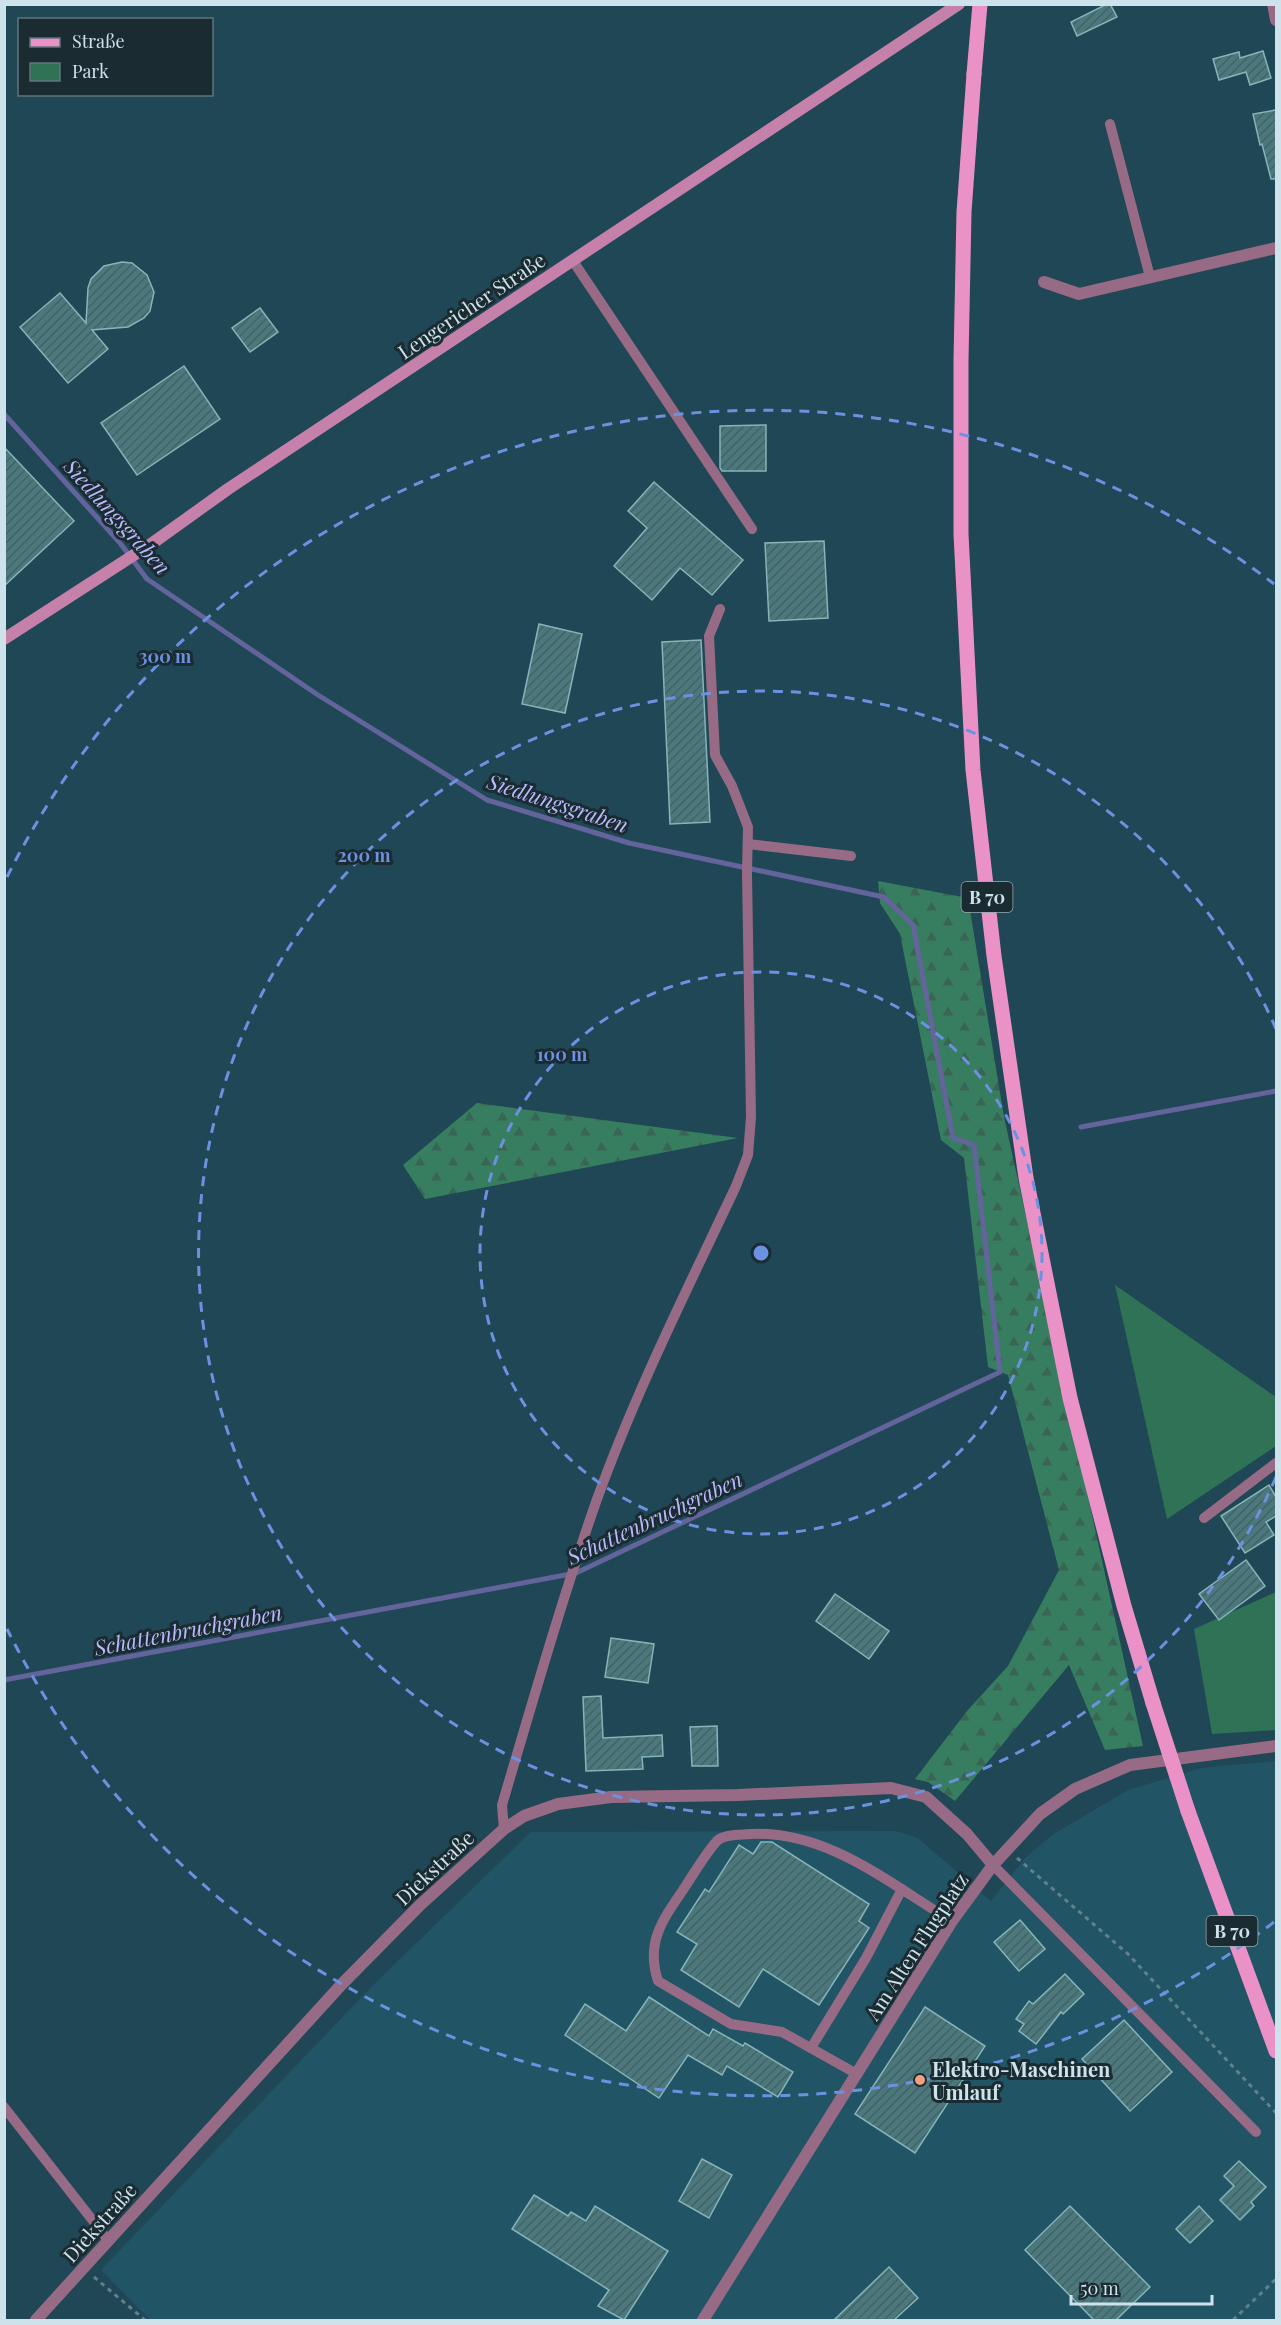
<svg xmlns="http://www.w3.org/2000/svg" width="1281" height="2325" font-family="'Playfair Display',serif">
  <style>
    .built { fill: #215464 }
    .green { fill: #2f7256 }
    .forest { fill: url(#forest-firs) }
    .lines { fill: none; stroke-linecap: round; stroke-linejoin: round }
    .stream { stroke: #64649c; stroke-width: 5 }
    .building { fill: url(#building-hatch); stroke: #86b5b9; stroke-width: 1.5 }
    .path { stroke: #60818c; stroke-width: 3; stroke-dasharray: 4.5 4.5; stroke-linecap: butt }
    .service { stroke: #976b85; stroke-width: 10 }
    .minor { stroke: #976b85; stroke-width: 12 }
    .secondary { stroke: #c681ab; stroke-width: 12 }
    .primary { stroke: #ea92c7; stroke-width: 15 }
    .primary-bridge { stroke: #ea92c7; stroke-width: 15 }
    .ring { fill: none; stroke: #6c91e0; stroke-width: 3; stroke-dasharray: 10 8 }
    .poi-dot { fill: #f2a07f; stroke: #1a2b31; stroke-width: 2 }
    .labels { text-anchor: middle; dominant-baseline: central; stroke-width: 6; stroke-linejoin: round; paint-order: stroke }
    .shield { fill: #1a2b31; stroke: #97abb2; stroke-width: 1.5 }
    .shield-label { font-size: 18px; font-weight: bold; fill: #cde2ea }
    .street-label { font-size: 20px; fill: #cde2ea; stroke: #1a2b31 }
    .poi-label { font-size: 20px; font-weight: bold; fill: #cde2ea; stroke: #1a2b31; text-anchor: start }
    .water-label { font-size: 21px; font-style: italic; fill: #b9bafd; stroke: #1a2b31 }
    .centre { fill: #6c91e0; stroke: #1a2b31; stroke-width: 3 }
    .ring-label { font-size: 18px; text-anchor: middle; font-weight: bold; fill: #6c91e0; stroke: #1a2b31; stroke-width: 6; stroke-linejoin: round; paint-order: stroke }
  </style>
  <defs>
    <pattern id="forest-firs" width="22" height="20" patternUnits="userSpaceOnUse" patternTransform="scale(1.5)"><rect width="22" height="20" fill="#367e5f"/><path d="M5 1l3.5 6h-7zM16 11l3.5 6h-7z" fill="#3a6454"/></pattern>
    <pattern id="building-hatch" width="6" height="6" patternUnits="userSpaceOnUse" patternTransform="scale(1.5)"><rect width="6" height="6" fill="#4a787c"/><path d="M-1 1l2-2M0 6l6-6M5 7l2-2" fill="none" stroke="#456164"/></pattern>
  </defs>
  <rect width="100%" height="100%" fill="#1f4755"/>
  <polygon class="built" points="1276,1761 1276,2320 150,2320 101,2270 373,1985 531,1832 896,1831 918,1838 991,1901 1025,1858 1052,1835 1128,1790 1201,1768"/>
  <g class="green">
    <polygon points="1115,1285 1276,1397 1276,1446 1167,1519"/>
    <polygon points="1276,1592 1276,1730 1212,1734 1194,1629"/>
  </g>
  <g class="forest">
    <polygon points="878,881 968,898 1004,1117 1143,1746 1105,1750 1069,1665 955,1801 928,1782 915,1779 967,1711 1008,1666 1059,1570 1008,1375 988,1367 964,1158 941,1140 900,934 880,903"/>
    <polygon points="477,1103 738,1138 425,1199 403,1165"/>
  </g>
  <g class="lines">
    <g class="stream">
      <polyline points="4,414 120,543 147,579 318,695 487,800 629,843 884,897 913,925 953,1138 974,1145 1000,1372 576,1573 4,1680"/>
      <polyline points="1081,1127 1276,1091"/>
    </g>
  </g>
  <g class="building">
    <polygon points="1107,4 1110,4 1117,17 1077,36 1071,22"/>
    <polygon points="1263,51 1271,78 1250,85 1246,72 1219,80 1213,59 1239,52 1240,58"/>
    <polygon points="1276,110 1276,179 1271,179 1262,144 1260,145 1253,114"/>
    <polygon points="122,262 132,263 147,275 154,292 150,311 144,318 128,327 92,330 108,349 68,383 20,327 60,293 86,323 88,288 91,279 104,266"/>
    <polygon points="260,308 278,332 250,352 232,328"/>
    <polygon points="184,366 220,419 137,475 101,423"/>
    <polygon points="766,425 766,471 722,471 720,468 720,426"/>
    <polygon points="4,447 74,521 4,586"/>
    <polygon points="654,482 743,560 712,595 680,568 652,600 614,566 647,528 628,511"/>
    <polygon points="824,541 828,618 769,621 765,543"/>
    <polygon points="539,624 582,634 565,713 522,704"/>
    <polygon points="701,640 710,822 670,824 662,642"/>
    <polygon points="1269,1485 1276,1497 1276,1516 1266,1522 1274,1535 1245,1553 1221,1516"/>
    <polygon points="1246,1560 1265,1586 1219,1620 1199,1594"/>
    <polygon points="835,1594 889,1631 869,1659 816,1621"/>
    <polygon points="611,1638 654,1644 648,1683 605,1677"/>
    <polygon points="601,1696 603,1738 662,1735 663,1756 642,1757 643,1769 586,1771 583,1697"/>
    <polygon points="717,1726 718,1766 692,1766 690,1727"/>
    <polygon points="761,1842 772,1842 869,1904 859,1921 869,1928 819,2005 763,1969 739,2007 681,1970 697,1944 677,1932 705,1889 709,1892 739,1845 753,1854"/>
    <polygon points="1020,1920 1045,1949 1019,1971 994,1942"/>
    <polygon points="1065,1974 1084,1994 1063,2014 1061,2012 1036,2044 1019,2031 1024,2024 1016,2019 1029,2001 1033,2004"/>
    <polygon points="649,1997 709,2036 713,2029 743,2046 745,2043 793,2072 778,2097 727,2066 722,2075 688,2055 659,2098 565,2035 585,2004 626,2031"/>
    <polygon points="925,2007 985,2046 915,2153 855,2114"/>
    <polygon points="1124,2020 1172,2072 1130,2111 1082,2059"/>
    <polygon points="702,2159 732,2175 709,2218 679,2201"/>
    <polygon points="1239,2161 1266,2187 1251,2202 1254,2206 1240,2220 1220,2200 1234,2186 1224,2176"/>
    <polygon points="534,2195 568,2216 571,2212 586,2221 595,2206 668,2251 624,2320 598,2306 609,2290 512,2229"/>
    <polygon points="1070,2206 1150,2287 1116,2320 1094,2320 1025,2250"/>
    <polygon points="1199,2206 1213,2221 1190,2243 1176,2229"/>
    <polygon points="889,2267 918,2298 894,2320 834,2320"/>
  </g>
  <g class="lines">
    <g class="path">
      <polyline points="1017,1858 1128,1954 1276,2113"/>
      <polyline points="94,2277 145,2320"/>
      <polyline points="1233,2320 1276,2279"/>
    </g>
    <g class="service">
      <polyline points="1110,124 1150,277"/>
      <polyline points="573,261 752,529"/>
      <polyline points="748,844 851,856"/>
      <polyline points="1204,1518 1276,1463"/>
      <path d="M504,1829L502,1805C532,1704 561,1602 596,1502C635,1393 687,1290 736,1186L748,1155L751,1117L747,873L748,827L732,786L715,755L709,636L720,609"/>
      <polyline points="993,1865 1256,2132"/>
      <polyline points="811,2048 866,1958 902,1889"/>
      <path d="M857,2074L782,2032L731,2024L658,1981C646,1944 661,1922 681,1893C689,1881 709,1848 718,1840C726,1834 740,1835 750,1834C827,1830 890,1884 952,1921"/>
      <polyline points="4,2107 108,2240"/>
    </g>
    <g class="minor">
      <polyline points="1273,4 1276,20"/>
      <polyline points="1044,282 1079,294 1276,248"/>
      <polyline points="36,2320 342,1984 420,1905 504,1829 524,1816 558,1804 611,1797 738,1795 891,1788 926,1797 967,1834 993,1865"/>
      <polyline points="703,2320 952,1921 993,1865 1040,1814 1075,1789 1130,1765 1276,1746"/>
    </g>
    <polyline class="secondary" points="4,639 154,542 228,489 959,4"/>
    <g class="primary">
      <polyline points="974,74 964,212 961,360 961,534 973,770 994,956 1026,1178 1070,1398 1124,1606 1153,1703"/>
      <polyline points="1188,1811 1276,2051"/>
    </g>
    <g class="primary-bridge">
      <polyline points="974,74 980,4"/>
      <polyline points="1153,1703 1188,1811"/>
    </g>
  </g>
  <g class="ring">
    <circle cx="761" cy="1253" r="281"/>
    <path d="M1276 1477A562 562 0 1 1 1276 1029"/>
    <path d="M1274 1922A843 843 0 0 1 7 1629M7 877A843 843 0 0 1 1274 584"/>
  </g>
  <circle class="poi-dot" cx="920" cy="2080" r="6"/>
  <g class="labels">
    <g class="shield">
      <rect x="961.5" y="882" width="51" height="30" rx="4.5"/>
      <rect x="1206.5" y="1916" width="51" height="30" rx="4.5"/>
    </g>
    <g class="shield-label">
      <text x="987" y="897">B 70</text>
      <text x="1232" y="1931">B 70</text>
    </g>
    <g class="street-label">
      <text transform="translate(471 305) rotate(-34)">Lengericher Straße</text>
      <text transform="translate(434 1867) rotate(-43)">Diekstraße</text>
      <text transform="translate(916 1946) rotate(-57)">Am Alten Flugplatz</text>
      <text transform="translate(99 2222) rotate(-48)">Diekstraße</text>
    </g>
    <g class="poi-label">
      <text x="932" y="2068">Elektro-Maschinen<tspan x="932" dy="23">Umlauf</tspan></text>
    </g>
    <g class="water-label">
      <text transform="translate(118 516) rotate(48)">Siedlungsgraben</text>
      <text transform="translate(558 802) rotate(18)">Siedlungsgraben</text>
      <text transform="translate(654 1517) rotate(-25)">Schattenbruchgraben</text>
      <text transform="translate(188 1629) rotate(-11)">Schattenbruchgraben</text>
    </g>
  </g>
  <circle cx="761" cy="1253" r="9" class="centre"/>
  <g class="ring-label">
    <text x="165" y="663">300 m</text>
    <text x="364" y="862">200 m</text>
    <text x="562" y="1061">100 m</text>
  </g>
  <rect width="1281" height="2325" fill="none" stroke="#cde2ea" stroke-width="12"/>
  <rect x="18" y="18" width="195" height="78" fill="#1a2b31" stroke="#62747b" stroke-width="1.5"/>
  <rect x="30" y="38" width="30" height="9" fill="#ea92c7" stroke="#62747b" stroke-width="1.5"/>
  <text x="72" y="48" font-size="18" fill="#cde2ea">Straße</text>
  <rect x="30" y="63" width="30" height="18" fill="#2f7256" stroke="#62747b" stroke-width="1.5"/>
  <text x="72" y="78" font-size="18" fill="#cde2ea">Park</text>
  <path d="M1071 2295v9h141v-9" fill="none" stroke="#cde2ea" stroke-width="3"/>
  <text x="1080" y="2295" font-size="18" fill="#cde2ea" stroke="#1a2b31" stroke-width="4.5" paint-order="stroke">50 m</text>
</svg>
